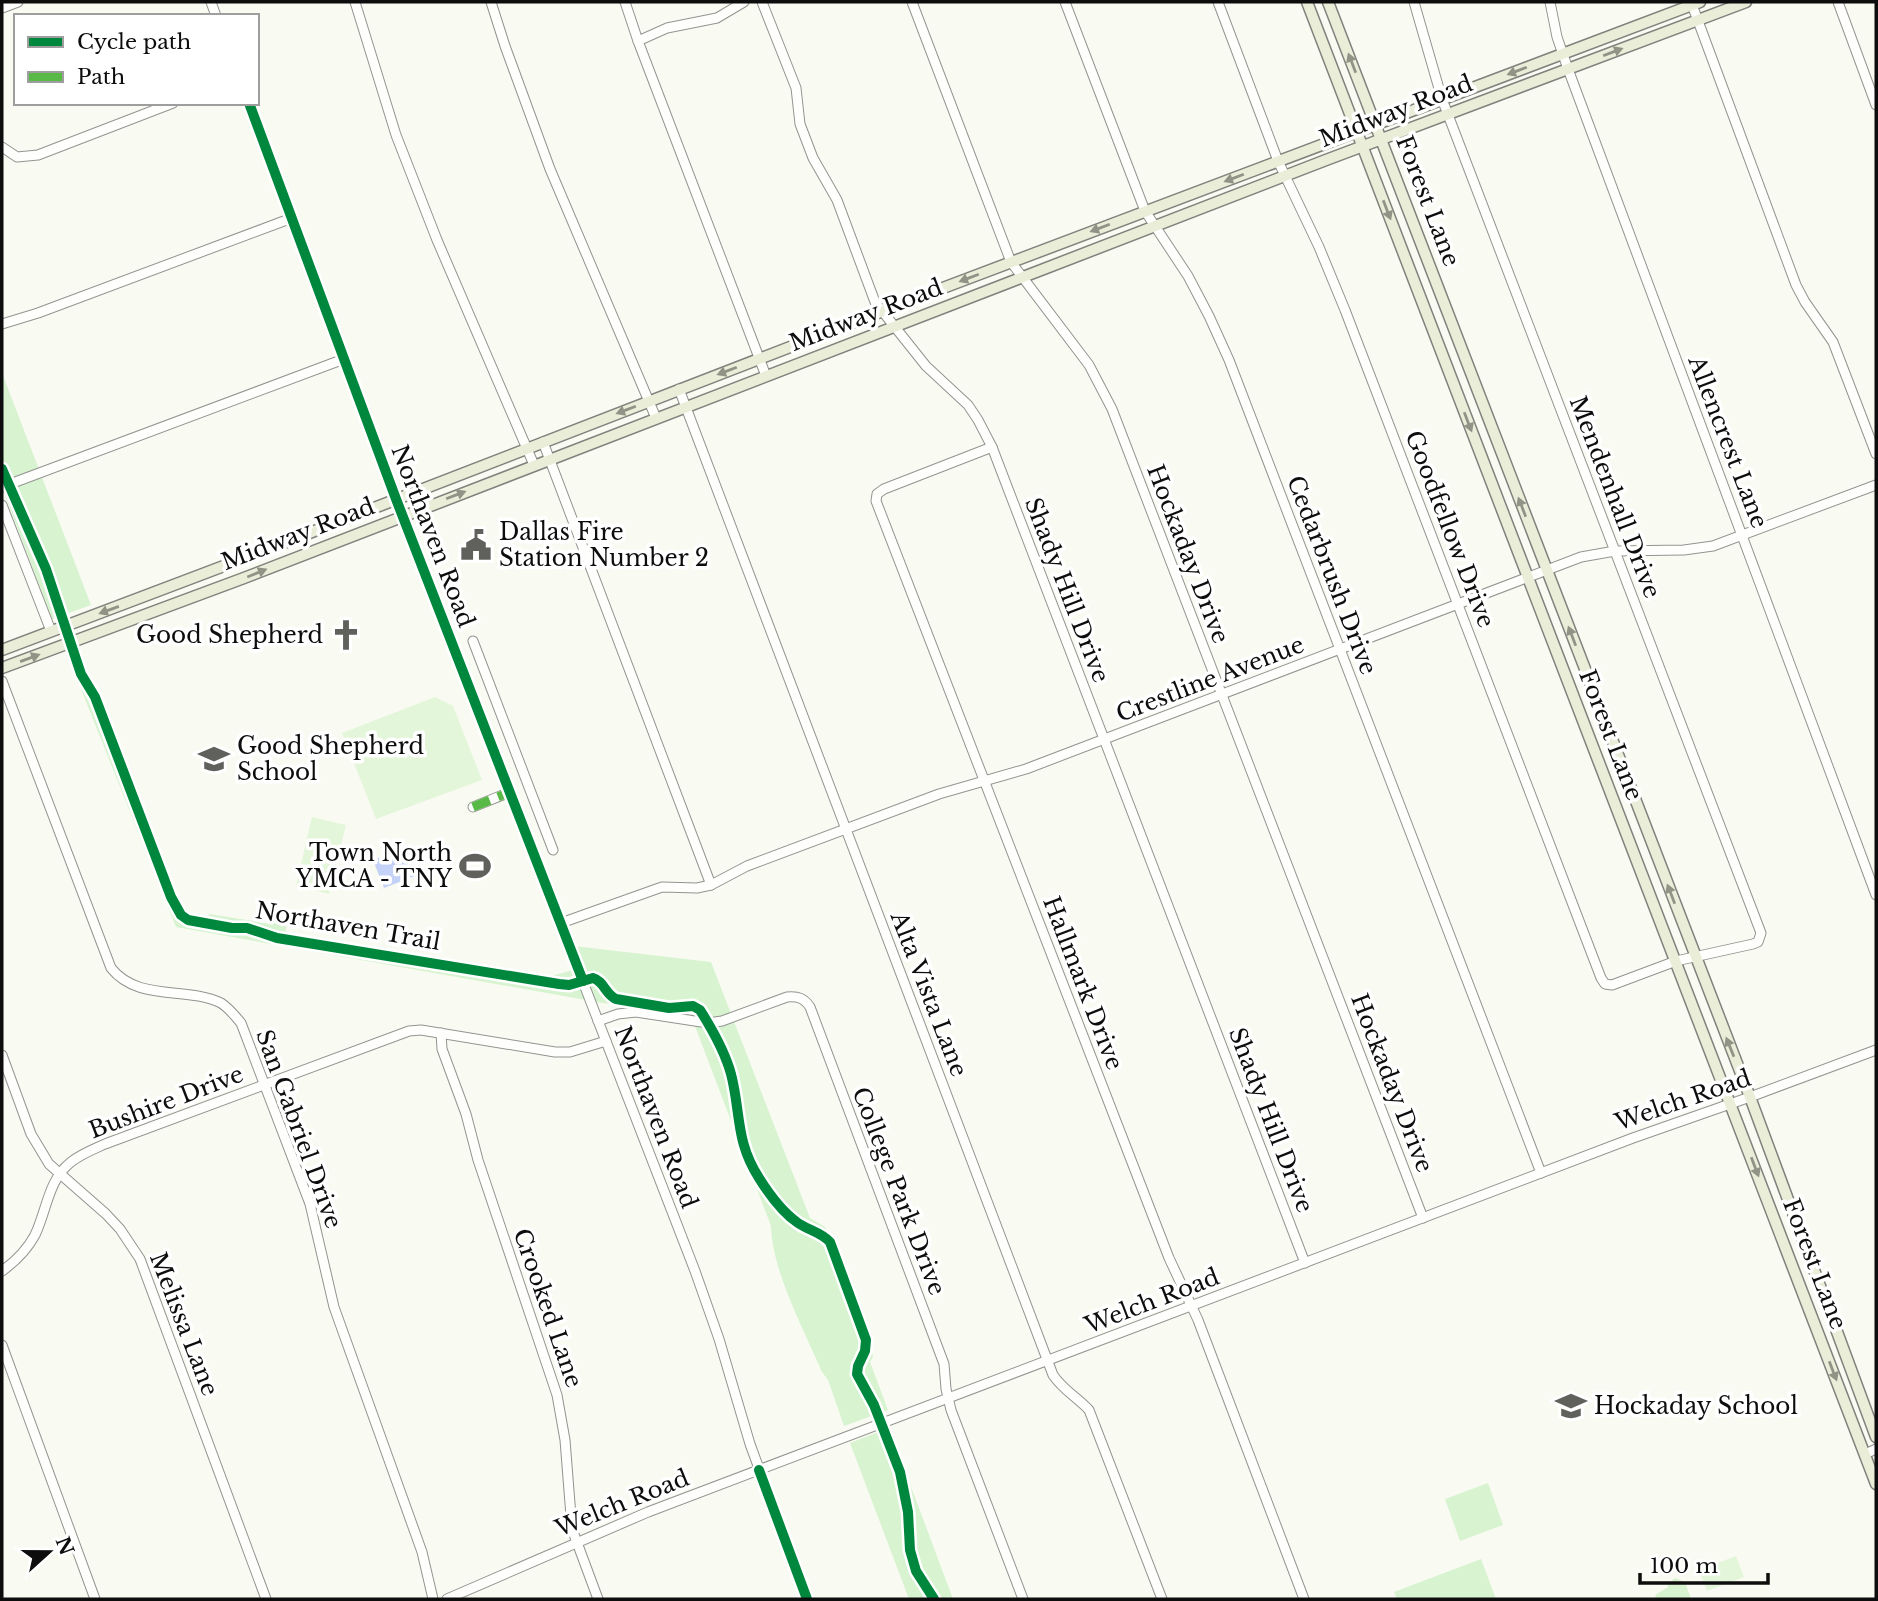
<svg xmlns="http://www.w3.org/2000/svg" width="1878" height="1601" font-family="'Libre Baskerville',serif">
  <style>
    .green { fill: #d7f3d0 }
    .pitch { fill: #e4f6da }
    .water { fill: #c5d2f8 }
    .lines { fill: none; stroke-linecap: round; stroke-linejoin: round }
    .minor-casing { stroke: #939490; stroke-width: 11 }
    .major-casing { stroke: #81817d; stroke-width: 13 }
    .minor { stroke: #fefefd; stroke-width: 9 }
    .major { stroke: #eaedd8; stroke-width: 10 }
    .quiet { stroke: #58b947; stroke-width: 9; stroke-dasharray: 18 9; stroke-linecap: butt }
    .cycleway-casing { stroke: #fff; stroke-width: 15 }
    .cycleway { stroke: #00873e; stroke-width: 10 }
    .oneway { fill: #929387 }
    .labels { text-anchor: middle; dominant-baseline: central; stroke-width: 7; stroke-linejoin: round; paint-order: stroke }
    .street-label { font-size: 23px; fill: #0d0d0d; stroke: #fff }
    .poi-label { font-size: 23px; fill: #0d0d0d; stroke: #fff; text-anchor: start }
  </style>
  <rect width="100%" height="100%" fill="#f9fbf2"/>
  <g class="green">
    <polygon points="2,373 91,605 52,619 2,487"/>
    <polygon points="78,650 93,691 97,690 176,903 185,915 207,921 209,914 271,924 273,917 284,919 287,923 285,936 548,980 551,976 573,970 586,1000 176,927 67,654"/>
    <path d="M574,946L711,962L810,1218L825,1227L870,1346L873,1357L870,1362L888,1410L844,1426L828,1380L822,1372C804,1330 772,1271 771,1226L690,1013L595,1002Z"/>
    <polygon points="889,1428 953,1599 909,1599 850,1443"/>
    <polygon points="1488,1483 1503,1525 1460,1541 1445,1499"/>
    <polygon points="1481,1559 1496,1599 1397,1599 1394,1592"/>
    <polygon points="1675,1578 1685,1582 1691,1599 1657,1599 1655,1595 1668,1587 1668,1584"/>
  </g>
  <g class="pitch">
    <polygon points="435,697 453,706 482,780 376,819 342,733"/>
    <polygon points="312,817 346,825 329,894 296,886"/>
    <polygon points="1736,1556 1744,1577 1707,1591 1699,1570"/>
  </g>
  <polygon class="water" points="404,848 415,876 384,888 373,860"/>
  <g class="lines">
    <defs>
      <g id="minor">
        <polyline points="211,2 216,16"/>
        <polyline points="355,2 396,135 437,240 534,465"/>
        <polyline points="491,2 505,46 550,169 656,418"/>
        <polyline points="625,2 638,41 766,376"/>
        <polyline points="762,2 796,88 800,124 813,158 837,200 875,302 926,366 968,405 978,420 992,447 1305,1263"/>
        <polyline points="912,2 1011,262 1089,365 1112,409 1423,1218"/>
        <polyline points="1065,2 1145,211 1188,276 1209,316 1229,360 1541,1173"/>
        <polyline points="1218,2 1278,161 1319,247 1345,310 1601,978 1605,984 1612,985 1676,961 1753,944 1758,942 1761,933 1442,99 1414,2"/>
        <polyline points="1550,2 1557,37 1568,69 1876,895"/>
        <polyline points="1691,2 1796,285 1805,302 1833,342 1876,454"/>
        <polyline points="1838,2 1876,105"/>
        <polyline points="2,8 18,2"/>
        <polyline points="638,41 667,28 717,18 744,2"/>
        <polyline points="249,103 396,499 695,1271 719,1339 750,1444 807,1599"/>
        <polyline points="2,147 17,157 38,155 173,103"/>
        <polyline points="2,324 38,313 292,218"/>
        <path d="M679,389L1053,1375C1063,1390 1077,1397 1089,1410L1162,1599"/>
        <polyline points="543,442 711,885"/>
        <polyline points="992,447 884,489 877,494 876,501 1169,1258 1198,1320 1304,1599"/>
        <polyline points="2,487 344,359"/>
        <polyline points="2,505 51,631"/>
        <polyline points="473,641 553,850"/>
        <path d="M2,681L111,968C138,1002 186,986 221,1003C229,1008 235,1016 241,1023L310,1204L334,1307L422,1552L433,1599"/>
        <polyline points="473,807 510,792"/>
        <polyline points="561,923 662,887 697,888 711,885 747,866 939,794 1026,769 1581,557 1615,551 1684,550 1713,546 1876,485"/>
        <path d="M598,1021L618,1014L636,1012L708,1023L722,1021L787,997C798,996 804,998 810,1007L944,1364L946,1389L951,1410L1023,1599"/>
        <polyline points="441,1033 442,1049 466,1114 478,1160 557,1395 565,1440 572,1529 598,1599"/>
        <polyline points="2,1055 31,1134 49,1164 106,1214 120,1229 140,1259 266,1599"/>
        <path d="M2,1271C16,1261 27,1250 35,1235C47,1210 48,1180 71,1162C81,1154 94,1149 105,1144L409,1031L421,1030L555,1052H570L606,1041"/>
        <polyline points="2,1345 95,1599"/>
        <polyline points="1865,1454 1876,1449"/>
        <polyline points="447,1599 648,1512 1633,1138 1750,1097 1876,1050"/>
      </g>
      <g id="major">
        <polyline points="1307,2 1876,1484"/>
        <polyline points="1328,2 1750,1097 1876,1437"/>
        <polyline points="2,650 237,561 927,294 1700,2"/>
        <polyline points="2,668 244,578 1326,160 1746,2"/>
      </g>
    </defs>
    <use href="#minor" class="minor-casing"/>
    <use href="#major" class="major-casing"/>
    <use href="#minor" class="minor"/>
    <use href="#major" class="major"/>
    <polyline class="quiet" points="473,807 510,792"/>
    <defs>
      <g id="cycleway">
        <polyline points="249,103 396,499 583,981"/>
        <path d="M2,469L46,569L81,674L95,697L171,897L181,915L188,920L232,928H247L277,938L559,984L569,985L593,978C604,981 605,994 616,999L669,1008L693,1006L700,1010C712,1029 725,1052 731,1074C741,1112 735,1141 759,1178C769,1194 782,1212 798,1223C808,1230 821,1232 830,1242L866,1340L865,1351L858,1366L857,1374L874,1405L900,1472L908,1512L910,1550L916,1571L934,1599"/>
        <polyline points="759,1470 807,1599"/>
      </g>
    </defs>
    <use href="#cycleway" class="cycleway-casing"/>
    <use href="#cycleway" class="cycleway"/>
  </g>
  <defs><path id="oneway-solid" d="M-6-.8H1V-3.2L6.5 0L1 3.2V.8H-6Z" transform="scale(1.75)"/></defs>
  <g class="oneway">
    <use href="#oneway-solid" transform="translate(1613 52) rotate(-21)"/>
    <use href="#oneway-solid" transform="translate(1352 63) rotate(-111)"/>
    <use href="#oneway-solid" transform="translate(1517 71) rotate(159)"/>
    <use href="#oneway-solid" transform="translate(1234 178) rotate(159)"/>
    <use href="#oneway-solid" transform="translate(1387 210) rotate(69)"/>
    <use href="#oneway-solid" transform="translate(1100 228) rotate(159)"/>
    <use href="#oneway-solid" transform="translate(969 278) rotate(159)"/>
    <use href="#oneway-solid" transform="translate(727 371) rotate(159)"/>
    <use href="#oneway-solid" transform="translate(626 410) rotate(159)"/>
    <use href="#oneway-solid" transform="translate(1468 422) rotate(69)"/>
    <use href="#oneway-solid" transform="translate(456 495) rotate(-21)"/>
    <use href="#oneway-solid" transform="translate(1522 507) rotate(-111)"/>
    <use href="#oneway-solid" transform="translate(257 573) rotate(-22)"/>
    <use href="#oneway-solid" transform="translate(109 610) rotate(160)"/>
    <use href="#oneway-solid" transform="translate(1572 636) rotate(-111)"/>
    <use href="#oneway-solid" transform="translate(30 658) rotate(-20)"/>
    <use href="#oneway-solid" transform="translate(1671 894) rotate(-111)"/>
    <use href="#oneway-solid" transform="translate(1730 1047) rotate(-112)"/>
    <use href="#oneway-solid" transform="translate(1755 1167) rotate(69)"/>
    <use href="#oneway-solid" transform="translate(1833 1371) rotate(69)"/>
  </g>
  <defs>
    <symbol id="civic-bare" viewBox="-9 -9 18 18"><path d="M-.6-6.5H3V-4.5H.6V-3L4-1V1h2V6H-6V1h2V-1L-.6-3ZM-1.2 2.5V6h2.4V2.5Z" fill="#60605d" stroke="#fff" stroke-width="2.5" paint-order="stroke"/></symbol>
    <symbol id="church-bare" viewBox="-9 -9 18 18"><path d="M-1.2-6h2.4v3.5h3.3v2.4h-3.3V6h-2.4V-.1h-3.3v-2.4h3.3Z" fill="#60605d" stroke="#fff" stroke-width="2.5" paint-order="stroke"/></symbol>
    <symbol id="school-bare" viewBox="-9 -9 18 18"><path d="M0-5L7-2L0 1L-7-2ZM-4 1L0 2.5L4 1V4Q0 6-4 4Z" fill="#60605d" stroke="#fff" stroke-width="2.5" paint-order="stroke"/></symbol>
    <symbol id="stadium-bare" viewBox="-9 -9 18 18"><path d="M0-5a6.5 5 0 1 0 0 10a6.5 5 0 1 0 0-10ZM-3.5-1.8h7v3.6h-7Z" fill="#60605d" stroke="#fff" stroke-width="2.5" paint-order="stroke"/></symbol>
  </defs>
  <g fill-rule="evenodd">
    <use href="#civic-bare" x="454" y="523" width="44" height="44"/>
    <use href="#church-bare" x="324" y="613" width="44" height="44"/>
    <use href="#school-bare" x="192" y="737" width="44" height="44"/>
    <use href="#stadium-bare" x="453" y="844" width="44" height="44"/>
    <use href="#school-bare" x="1549" y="1384" width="44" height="44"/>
  </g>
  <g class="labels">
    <g class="street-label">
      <text transform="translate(1396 111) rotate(-21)">Midway Road</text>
      <text transform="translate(1428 201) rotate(69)">Forest Lane</text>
      <text transform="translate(866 315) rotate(-21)">Midway Road</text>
      <text transform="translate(1728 442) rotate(69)">Allencrest Lane</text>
      <text transform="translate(1615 497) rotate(69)">Mendenhall Drive</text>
      <text transform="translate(1450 529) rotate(69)">Goodfellow Drive</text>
      <text transform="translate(298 534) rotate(-21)">Midway Road</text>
      <text transform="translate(433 536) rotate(69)">Northaven Road</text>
      <text transform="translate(1188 554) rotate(69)">Hockaday Drive</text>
      <text transform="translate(1332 575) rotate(69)">Cedarbrush Drive</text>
      <text transform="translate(1067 590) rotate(69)">Shady Hill Drive</text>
      <text transform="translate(1210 679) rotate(-21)">Crestline Avenue</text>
      <text transform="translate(1611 735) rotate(69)">Forest Lane</text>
      <text transform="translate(348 926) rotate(10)">Northaven Trail</text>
      <text transform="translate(1083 983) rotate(69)">Hallmark Drive</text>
      <text transform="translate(929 994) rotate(69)">Alta Vista Lane</text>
      <text transform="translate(1392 1083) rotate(69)">Hockaday Drive</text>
      <text transform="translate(1683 1100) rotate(-19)">Welch Road</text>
      <text transform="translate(166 1102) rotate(-21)">Bushire Drive</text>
      <text transform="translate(656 1117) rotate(69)">Northaven Road</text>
      <text transform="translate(1271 1120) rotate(69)">Shady Hill Drive</text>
      <text transform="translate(299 1129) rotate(70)">San Gabriel Drive</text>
      <text transform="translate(899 1191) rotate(69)">College Park Drive</text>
      <text transform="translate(1815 1264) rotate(69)">Forest Lane</text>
      <text transform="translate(1152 1301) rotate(-21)">Welch Road</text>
      <text transform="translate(548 1308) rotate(71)">Crooked Lane</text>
      <text transform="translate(184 1324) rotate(69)">Melissa Lane</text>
      <text transform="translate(622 1503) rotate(-22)">Welch Road</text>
    </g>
    <g class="poi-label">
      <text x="499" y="532">Dallas Fire<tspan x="499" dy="26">Station Number 2</tspan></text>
      <text x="323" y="635" text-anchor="end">Good Shepherd</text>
      <text x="237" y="746">Good Shepherd<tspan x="237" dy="26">School</tspan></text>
      <text x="452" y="853" text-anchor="end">Town North<tspan x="452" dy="26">YMCA - TNY</tspan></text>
      <text x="1594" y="1406">Hockaday School</text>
    </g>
  </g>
  <rect width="1878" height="1601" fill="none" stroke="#0d0d0d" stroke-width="7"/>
  <rect x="14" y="14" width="245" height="91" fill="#ffffff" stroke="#9e9e9e" stroke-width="2"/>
  <rect x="28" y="37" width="35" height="10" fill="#00873e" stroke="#9e9e9e" stroke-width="2"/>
  <text x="77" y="49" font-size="21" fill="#0d0d0d">Cycle path</text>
  <rect x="28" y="72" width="35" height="10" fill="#58b947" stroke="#9e9e9e" stroke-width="2"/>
  <text x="77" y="84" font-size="21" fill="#0d0d0d">Path</text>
  <g transform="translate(49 1552) rotate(69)" stroke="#ffffff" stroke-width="5" paint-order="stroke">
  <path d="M0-5L12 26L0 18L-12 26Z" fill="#0d0d0d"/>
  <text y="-10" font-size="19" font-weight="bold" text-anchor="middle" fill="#0d0d0d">N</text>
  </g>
  <path d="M1640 1573v10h128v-10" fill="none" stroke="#0d0d0d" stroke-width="3.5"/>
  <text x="1650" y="1573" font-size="21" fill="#0d0d0d" stroke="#ffffff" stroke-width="5" paint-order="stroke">100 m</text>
</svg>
